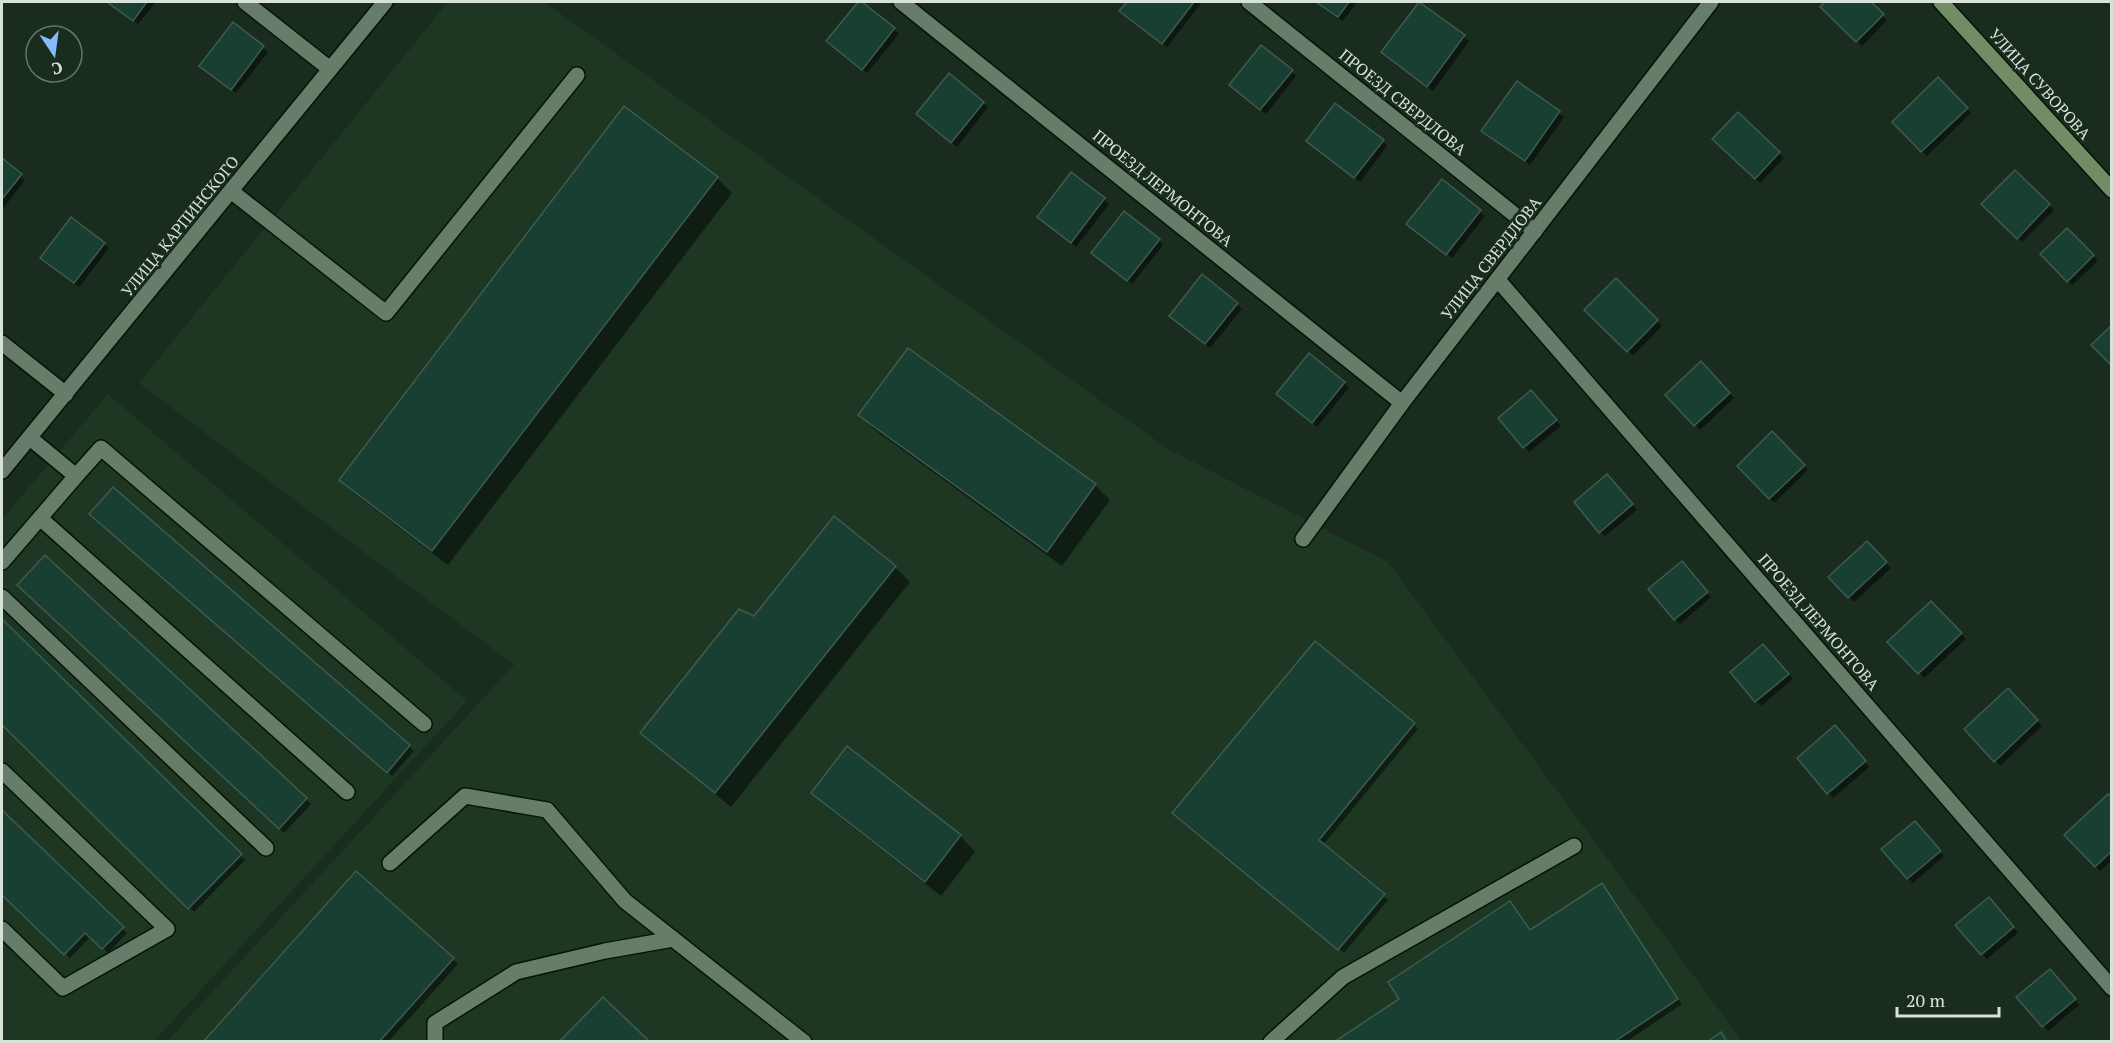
<svg xmlns="http://www.w3.org/2000/svg" width="2113" height="1043" font-family="'PT Serif',serif">
  <style>
    .built { fill: #1e3723 }
    .shadow { fill: #0007 }
    .building { fill: #193f33; stroke: #3f5b51; stroke-width: 1.5 }
    .lines { fill: none; stroke-linecap: round; stroke-linejoin: round }
    .lane-casing { stroke: #041407; stroke-width: 18 }
    .street-casing { stroke: #041407; stroke-width: 18 }
    .secondary-casing { stroke: #041407; stroke-width: 18 }
    .lane { stroke: #677d6a; stroke-width: 15 }
    .street { stroke: #677d6a; stroke-width: 15 }
    .secondary { stroke: #728d65; stroke-width: 15 }
    .labels { text-anchor: middle; dominant-baseline: central; stroke-width: 6; stroke-linejoin: round; paint-order: stroke }
    .street-label { font-size: 16px; fill: #d7e3d9; stroke: #192c1d }
  </style>
  <rect width="100%" height="100%" fill="#192c1d"/>
  <g class="built">
    <polygon points="448,2 544,2 1168,449 1388,562 1742,1041 167,1041 514,665 139,383"/>
    <polygon points="108,394 467,701 154,1041 2,1042 2,519"/>
  </g>
  <g class="shadow">
    <polygon points="108,2 156,2 138,24"/>
    <polygon points="860,2 899,34 867,73 828,41"/>
    <polygon points="1129,2 1202,2 1167,47 1121,11"/>
    <polygon points="1316,2 1357,2 1343,21"/>
    <polygon points="1827,2 1869,2 1887,20 1862,46 1822,7"/>
    <polygon points="1419,3 1469,41 1433,91 1388,57"/>
    <polygon points="233,24 268,52 236,93 206,70"/>
    <polygon points="1292,71 1296,76 1266,114 1235,90"/>
    <polygon points="1938,79 1971,113 1927,156 1894,122"/>
    <polygon points="1517,83 1564,117 1530,165 1488,136"/>
    <polygon points="983,103 988,107 957,147 922,119"/>
    <polygon points="1738,114 1784,158 1760,183 1714,139"/>
    <polygon points="1383,141 1387,146 1360,182 1313,145"/>
    <polygon points="2,160 25,180 2,210"/>
    <polygon points="2015,172 2054,210 2022,242 1983,204"/>
    <polygon points="1072,174 1109,204 1076,247 1044,222"/>
    <polygon points="717,178 732,193 448,565 356,495 341,480"/>
    <polygon points="1442,181 1485,216 1452,258 1413,228"/>
    <polygon points="2067,230 2098,261 2072,285 2042,254"/>
    <polygon points="1159,240 1163,245 1132,284 1098,257"/>
    <polygon points="104,244 109,248 79,287 47,262"/>
    <polygon points="1616,280 1662,326 1633,356 1586,310"/>
    <polygon points="1237,304 1242,309 1210,348 1176,320"/>
    <polygon points="1701,363 1734,398 1700,430 1667,395"/>
    <polygon points="1344,383 1349,387 1317,427 1283,399"/>
    <polygon points="1536,397 1561,426 1529,452 1500,418"/>
    <polygon points="860,415 1095,485 1110,500 1062,566 875,430"/>
    <polygon points="1772,433 1808,470 1774,503 1739,466"/>
    <polygon points="1612,481 1637,510 1605,536 1600,532"/>
    <polygon points="113,489 414,751 392,776 96,518"/>
    <polygon points="1867,543 1891,568 1854,602 1830,577"/>
    <polygon points="45,557 311,804 284,833 19,585"/>
    <polygon points="895,567 910,582 731,807 642,733 754,618"/>
    <polygon points="1686,568 1711,597 1680,624 1675,619"/>
    <polygon points="1931,603 1966,639 1924,678 1889,642"/>
    <polygon points="2,622 245,860 194,912 2,724"/>
    <polygon points="1768,650 1793,679 1761,706 1732,672"/>
    <polygon points="2008,690 2042,726 2000,766 1966,729"/>
    <polygon points="1414,724 1418,729 1323,845 1388,900 1344,953 1179,817"/>
    <polygon points="1840,732 1869,767 1833,798 1799,758"/>
    <polygon points="847,749 960,836 975,852 941,896 828,808 813,793"/>
    <polygon points="2112,799 2112,860 2100,871 2066,835"/>
    <polygon points="2,812 127,933 108,953 91,936 70,958 2,893"/>
    <polygon points="1919,827 1944,856 1913,883 1908,878"/>
    <polygon points="357,873 458,964 388,1042 205,1042"/>
    <polygon points="1606,890 1682,1004 1626,1042 1337,1042 1401,999 1510,903 1531,932"/>
    <polygon points="1994,904 2018,933 1987,959 1957,925"/>
    <polygon points="2054,976 2079,1005 2048,1031 2018,997"/>
  </g>
  <g class="building">
    <polygon points="107,2 147,2 133,21"/>
    <polygon points="858,2 862,2 895,28 862,70 826,41"/>
    <polygon points="1127,2 1194,2 1162,44 1119,11"/>
    <polygon points="1316,2 1349,2 1338,17"/>
    <polygon points="1419,2 1465,35 1427,87 1381,52"/>
    <polygon points="1825,2 1871,2 1884,14 1856,42 1820,7"/>
    <polygon points="233,22 264,46 231,90 199,66"/>
    <polygon points="1261,45 1293,70 1260,110 1229,85"/>
    <polygon points="949,73 984,102 951,143 916,114"/>
    <polygon points="1938,77 1968,108 1921,152 1892,122"/>
    <polygon points="1517,81 1560,111 1525,161 1481,131"/>
    <polygon points="1335,103 1384,140 1354,178 1306,141"/>
    <polygon points="624,106 718,177 432,551 339,480"/>
    <polygon points="1738,112 1780,152 1755,179 1712,139"/>
    <polygon points="2,158 22,174 2,199"/>
    <polygon points="2015,170 2050,204 2017,239 1981,204"/>
    <polygon points="1071,172 1105,198 1071,243 1037,217"/>
    <polygon points="1442,179 1481,210 1446,255 1406,224"/>
    <polygon points="1124,211 1160,239 1127,281 1091,253"/>
    <polygon points="71,217 105,243 74,283 40,258"/>
    <polygon points="2067,228 2094,255 2067,282 2040,254"/>
    <polygon points="1202,274 1238,303 1205,344 1169,316"/>
    <polygon points="1616,278 1658,320 1627,352 1584,310"/>
    <polygon points="2112,325 2112,366 2091,345"/>
    <polygon points="908,348 1096,484 1047,552 858,415"/>
    <polygon points="1309,353 1345,382 1312,423 1276,394"/>
    <polygon points="1701,361 1730,393 1694,426 1665,395"/>
    <polygon points="1531,390 1557,420 1523,448 1498,418"/>
    <polygon points="1772,431 1805,465 1769,499 1737,466"/>
    <polygon points="1607,474 1633,504 1599,533 1574,502"/>
    <polygon points="113,487 410,745 387,773 89,514"/>
    <polygon points="834,516 896,566 715,793 640,733 739,609 754,616"/>
    <polygon points="1867,541 1887,562 1848,598 1828,577"/>
    <polygon points="45,555 307,798 279,829 17,585"/>
    <polygon points="1682,561 1708,592 1674,620 1648,589"/>
    <polygon points="1931,601 1962,633 1918,674 1887,642"/>
    <polygon points="2,619 242,854 188,909 2,725"/>
    <polygon points="1315,641 1415,723 1319,840 1385,894 1338,950 1172,813"/>
    <polygon points="1763,644 1789,674 1755,702 1730,672"/>
    <polygon points="2008,688 2038,720 1994,762 1964,729"/>
    <polygon points="1835,725 1866,761 1827,794 1797,758"/>
    <polygon points="847,746 961,835 925,882 811,793"/>
    <polygon points="2108,794 2112,797 2112,851 2095,867 2064,835"/>
    <polygon points="2,810 124,927 102,949 85,933 64,955 2,895"/>
    <polygon points="1915,821 1941,851 1907,879 1881,849"/>
    <polygon points="356,871 454,958 379,1042 203,1042"/>
    <polygon points="1602,883 1678,999 1614,1042 1334,1042 1399,999 1388,982 1510,901 1530,930"/>
    <polygon points="1989,897 2014,927 1981,955 1955,925"/>
    <polygon points="2050,969 2076,999 2042,1027 2016,997"/>
    <polygon points="603,997 650,1042 559,1042"/>
    <polygon points="1721,1032 1727,1042 1707,1042"/>
  </g>
  <g class="lines">
    <defs>
      <g id="lane">
        <polyline points="231,191 386,313 577,75"/>
        <polyline points="76,476 101,448 424,724"/>
        <polyline points="40,518 347,792"/>
        <polyline points="2,562 76,476 30,438"/>
        <polyline points="2,597 266,848"/>
        <polyline points="2,771 167,929 63,988 2,929"/>
        <polyline points="390,863 465,796 547,810 625,901 804,1042"/>
        <polyline points="435,1042 435,1023 516,972 605,951 673,939"/>
        <polyline points="1271,1042 1343,977 1574,846"/>
      </g>
      <g id="street">
        <polyline points="245,2 330,69"/>
        <polyline points="901,2 1402,403"/>
        <polyline points="1249,2 1535,231"/>
        <polyline points="1498,280 2112,988"/>
        <polyline points="2,343 66,394"/>
        <polyline points="2,471 385,2"/>
        <polyline points="1303,539 1402,403 1711,2"/>
      </g>
      <polyline id="secondary" points="1941,2 2112,190"/>
    </defs>
    <use href="#lane" class="lane-casing"/>
    <use href="#street" class="street-casing"/>
    <use href="#secondary" class="secondary-casing"/>
    <use href="#lane" class="lane"/>
    <use href="#street" class="street"/>
    <use href="#secondary" class="secondary"/>
  </g>
  <g class="labels">
    <g class="street-label">
      <text transform="translate(2040 84) rotate(48)">УЛИЦА СУВОРОВА</text>
      <text transform="translate(1403 102) rotate(39)">ПРОЕЗД СВЕРДЛОВА</text>
      <text transform="translate(1163 188) rotate(39)">ПРОЕЗД ЛЕРМОНТОВА</text>
      <text transform="translate(180 226) rotate(-51)">УЛИЦА КАРПИНСКОГО</text>
      <text transform="translate(1491 258) rotate(-52)">УЛИЦА СВЕРДЛОВА</text>
      <text transform="translate(1819 622) rotate(49)">ПРОЕЗД ЛЕРМОНТОВА</text>
    </g>
  </g>
  <rect width="2113" height="1043" fill="none" stroke="#d7e3d9" stroke-width="6"/>
  <g transform="translate(54 54) rotate(167)"><circle r="28" fill="#192c1d" stroke="#657568" stroke-width="1.5"/>
  <path d="M0-4.5L10 22L0 15L-10 22Z" fill="#85bbfb"/>
  <text y="-9" font-size="16" font-weight="bold" text-anchor="middle" fill="#d7e3d9">С</text>
  </g>
  <path d="M1897 1007v9h102v-9" fill="none" stroke="#d7e3d9" stroke-width="3"/>
  <text x="1906" y="1007" font-size="18" fill="#d7e3d9" stroke="#192c1d" stroke-width="4.5" paint-order="stroke">20 m</text>
</svg>
